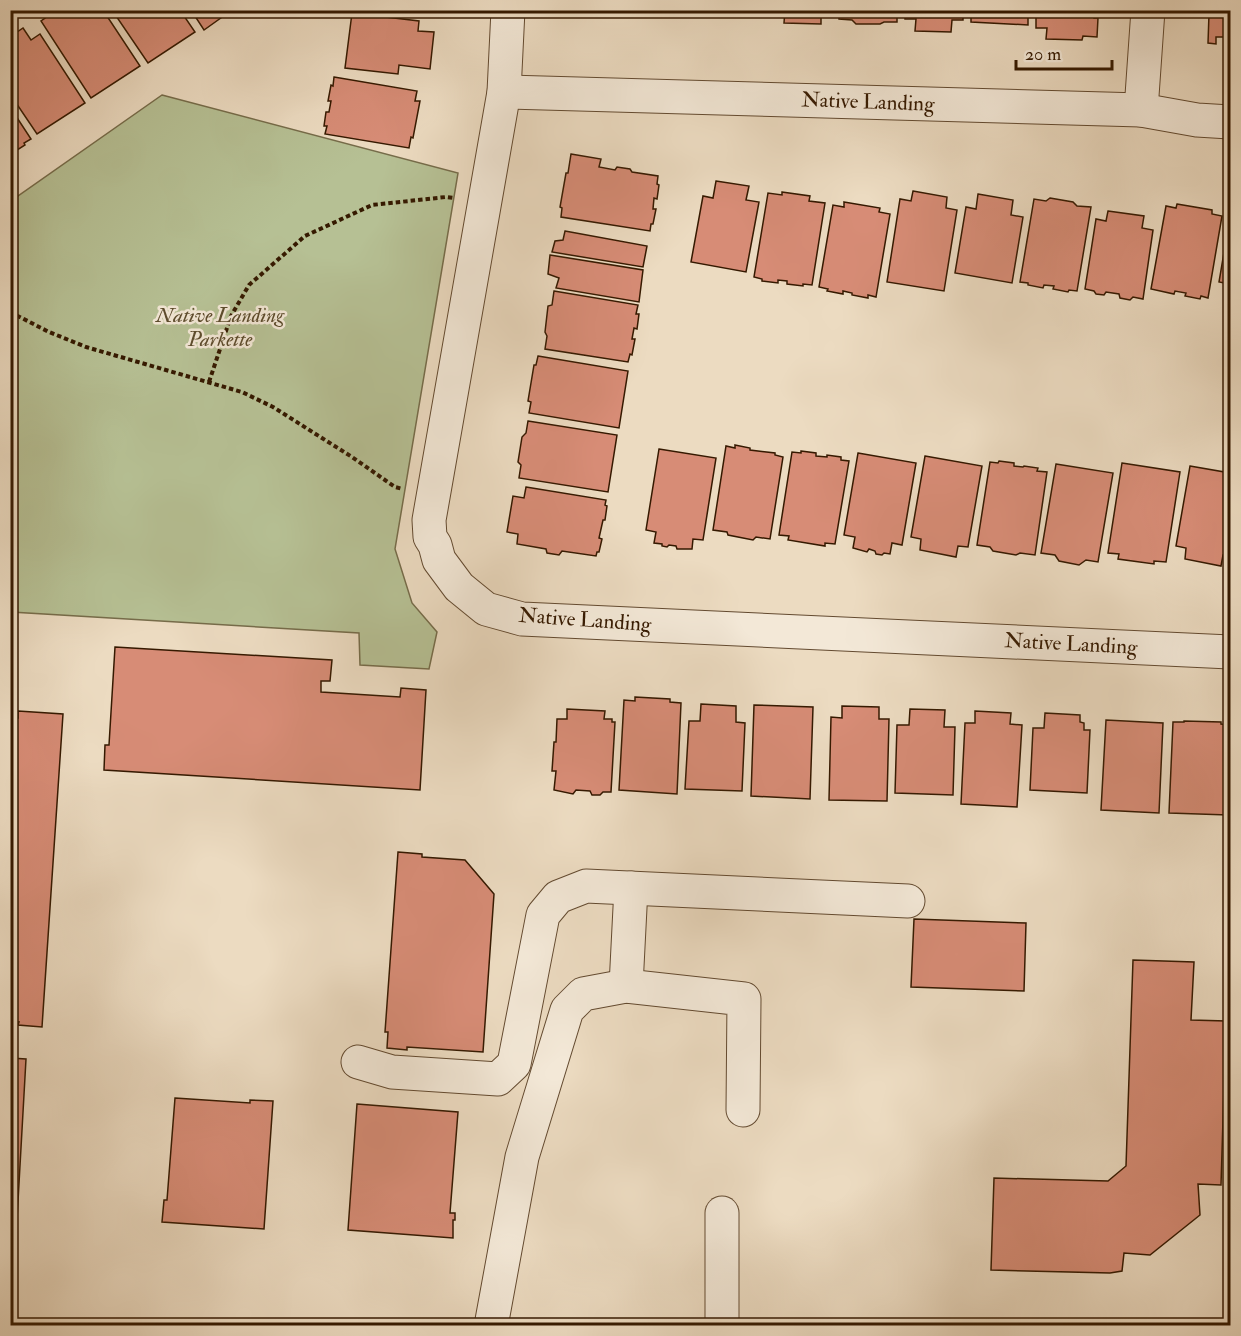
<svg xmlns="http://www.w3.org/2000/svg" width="1241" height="1336" font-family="'IM FELL Double Pica',serif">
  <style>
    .green { fill: #b6c094; stroke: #766c4a; stroke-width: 1.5 }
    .building { fill: #d78c76; stroke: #351900; stroke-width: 1.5 }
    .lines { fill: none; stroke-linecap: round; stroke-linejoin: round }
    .minor-casing { stroke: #634a30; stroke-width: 35 }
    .path { stroke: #351900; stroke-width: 4; stroke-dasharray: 4.5 3; stroke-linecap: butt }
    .minor { stroke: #f3e8d7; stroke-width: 33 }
    .labels { text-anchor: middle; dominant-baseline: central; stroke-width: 5; stroke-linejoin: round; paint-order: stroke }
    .street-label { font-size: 21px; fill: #351900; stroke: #f3e8d7 }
    .park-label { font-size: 21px; font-style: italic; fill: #5c4b2c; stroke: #f3e8d7 }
  </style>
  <rect width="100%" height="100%" fill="#ecdbc1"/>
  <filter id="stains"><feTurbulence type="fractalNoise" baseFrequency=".00333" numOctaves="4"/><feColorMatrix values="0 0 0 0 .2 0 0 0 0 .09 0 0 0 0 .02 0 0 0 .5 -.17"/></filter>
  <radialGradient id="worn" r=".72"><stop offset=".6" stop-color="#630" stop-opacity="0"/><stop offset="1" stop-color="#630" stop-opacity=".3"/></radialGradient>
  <polygon class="green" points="162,95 458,173 395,549 412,603 437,632 429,669 360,665 359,633 11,612 11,201"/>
  <g class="building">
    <polygon points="57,10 103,10 140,66 91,98 41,21"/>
    <polygon points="112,10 180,10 195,32 148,63"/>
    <polygon points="191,10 232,10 204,30"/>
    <polygon points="587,10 623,10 623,15 587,14"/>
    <polygon points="708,10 765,10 765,14"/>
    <polygon points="785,10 821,10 821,24 784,23"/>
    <polygon points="839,10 897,10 897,22 884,22 880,24 856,24 852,20 839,19"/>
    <polygon points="905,10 963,10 963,20 952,20 951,32 915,31 916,19 905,19"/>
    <polygon points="971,10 1028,10 1028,25 971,22"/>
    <polygon points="1036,10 1094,10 1094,18 1098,18 1097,37 1083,36 1082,40 1046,39 1047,28 1036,28"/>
    <polygon points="1217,10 1230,10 1230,37 1216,37 1216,44 1208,43 1209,14 1217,14"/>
    <polygon points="352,13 419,21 418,31 434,32 430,69 399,65 398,74 345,68"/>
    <polygon points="23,28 31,40 40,34 85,103 37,134 10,94 10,37"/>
    <polygon points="334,77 417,91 415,101 420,101 413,138 411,137 409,148 325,134 327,126 324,126 326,112 329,112 331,101 328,101 331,85 333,86"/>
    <polygon points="10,107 31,139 24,143 25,145 11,154"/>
    <polygon points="571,154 601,159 599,167 615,170 617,167 630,169 632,172 658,176 657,184 659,185 657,199 654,198 653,209 656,209 653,224 651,224 650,231 561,217 562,208 560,207 566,173 568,173"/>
    <polygon points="716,181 749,186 746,200 759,202 746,272 691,262 703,196 713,198"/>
    <polygon points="913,191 947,197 946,208 957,210 944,291 887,282 900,199 911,201"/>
    <polygon points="782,192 810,196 809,201 825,203 812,285 803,284 803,286 787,284 787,281 778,280 778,283 762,281 762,279 754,277 768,193 782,195"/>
    <polygon points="978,194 1013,200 1011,215 1023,217 1012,283 955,273 966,207 976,209"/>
    <polygon points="1050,198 1073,202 1077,206 1091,207 1077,291 1069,290 1068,292 1053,289 1054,286 1044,285 1043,288 1028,285 1028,283 1020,282 1034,199 1046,201"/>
    <polygon points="844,202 880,208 879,212 890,214 876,297 868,295 868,298 852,295 852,293 843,291 843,294 827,291 828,289 819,287 833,205 844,207"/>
    <polygon points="1177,204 1212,210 1212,214 1222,216 1208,298 1201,296 1200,299 1185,296 1186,293 1175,291 1174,294 1151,289 1166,206 1176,208"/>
    <polygon points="1108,211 1144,216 1142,228 1153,230 1143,299 1133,297 1130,300 1120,298 1119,294 1106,292 1104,295 1096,294 1094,291 1085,289 1096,219 1106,221"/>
    <polygon points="1230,217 1230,284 1219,282"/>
    <polygon points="565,231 647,246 643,267 552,252 555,241 563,240"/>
    <polygon points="550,255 643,270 639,302 556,288 559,278 548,274"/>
    <polygon points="554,291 638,305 636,314 639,314 637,329 634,328 632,339 635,339 632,355 630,354 628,362 545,349 547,336 545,332 548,306 552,305"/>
    <polygon points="538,356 628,371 619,428 529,413 531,402 528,401 534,365 536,365"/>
    <polygon points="528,421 617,435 608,492 519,478 521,465 518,462 522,437 526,433"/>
    <polygon points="735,445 750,448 750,450 775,453 775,455 783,457 770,539 756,537 753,540 728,535 727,532 713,530 726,446 735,448"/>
    <polygon points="659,449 716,458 703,540 693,539 692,549 677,549 676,546 669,545 667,547 662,546 662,544 654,543 656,532 646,530"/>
    <polygon points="801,451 816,453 816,456 827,457 827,455 841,457 841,460 849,461 835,544 825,543 825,546 788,540 789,536 779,535 792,452 801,453"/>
    <polygon points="858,453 916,463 902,545 892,543 890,554 884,553 882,555 876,554 875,551 869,549 867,552 853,548 855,537 844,535"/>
    <polygon points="925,456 982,466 968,547 958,546 956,557 920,550 921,539 911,537"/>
    <polygon points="999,461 1014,463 1014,466 1023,467 1024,466 1038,468 1037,471 1047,472 1035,555 1020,553 1016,555 993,551 990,547 977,545 990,462 998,463"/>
    <polygon points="1122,463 1180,472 1166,562 1154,561 1154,564 1118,559 1119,554 1108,553"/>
    <polygon points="1056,464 1113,473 1098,562 1086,560 1079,565 1059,561 1055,555 1041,553"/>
    <polygon points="1190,466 1230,473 1230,556 1223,555 1221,566 1185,559 1186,548 1176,546"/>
    <polygon points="526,487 606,500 605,505 607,506 605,520 603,520 599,538 602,539 599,552 597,552 596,556 562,551 559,555 547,553 546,549 517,544 518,534 507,532 513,496 524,498"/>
    <polygon points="115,647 332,660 330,681 321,681 321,692 400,697 401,688 426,690 420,790 104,770 105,745 109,745"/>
    <polygon points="635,697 670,699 670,702 681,703 677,794 619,790 624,700 635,701"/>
    <polygon points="701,704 736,706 736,722 745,723 742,791 685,789 689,721 700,721"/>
    <polygon points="754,705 813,707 810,799 751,796"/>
    <polygon points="842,706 879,707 879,719 889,719 887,801 829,800 831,717 842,718"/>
    <polygon points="567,709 605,711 604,719 612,719 612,722 615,722 611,792 603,792 600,795 592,795 590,791 576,790 573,794 554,790 556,771 552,771 554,742 556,742 557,719 567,719"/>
    <polygon points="910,709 945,710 944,727 955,727 953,795 895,793 897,725 909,725"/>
    <polygon points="18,711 63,714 42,1027 18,1025 19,1022 10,1021 10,718 18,718"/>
    <polygon points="975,711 1011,713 1010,724 1022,725 1017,807 961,804 965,723 975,723"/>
    <polygon points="1045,713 1080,715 1080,722 1084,723 1084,730 1090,730 1087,793 1030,790 1033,728 1044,728"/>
    <polygon points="1106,720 1163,723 1159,813 1101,810"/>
    <polygon points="1184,721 1221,722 1221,724 1230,725 1228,815 1169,813 1173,722 1184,722"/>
    <polygon points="398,852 422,854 422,857 465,860 494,894 483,1052 407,1047 407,1050 387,1048 388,1032 385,1032"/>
    <polygon points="914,919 1026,923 1024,991 911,987"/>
    <polygon points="1133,960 1194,962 1191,1020 1226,1021 1221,1185 1198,1184 1200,1215 1150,1255 1124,1253 1122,1271 1110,1273 991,1270 994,1178 1108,1181 1126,1166"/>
    <polygon points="10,1058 26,1059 17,1219 10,1219"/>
    <polygon points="175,1098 250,1103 250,1100 273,1101 264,1229 162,1222 164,1200 167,1200"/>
    <polygon points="357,1104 458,1112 450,1213 455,1213 455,1220 453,1220 453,1238 348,1230"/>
  </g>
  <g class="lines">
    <defs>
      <g id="minor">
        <polyline points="508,10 504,92 429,520 430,537 435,545 439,560 459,587 486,609 522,619 1230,652"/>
        <polyline points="504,92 1141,110 1197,120 1230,122"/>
        <polyline points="1141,110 1148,10"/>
        <polyline points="626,986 631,888"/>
        <polyline points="358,1062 392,1072 498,1079 514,1064 543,915 558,897 586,886 908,901"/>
        <polyline points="722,1213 722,1326"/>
        <polyline points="491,1326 522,1157 567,1010 583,994 626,986 744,999 743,1110"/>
      </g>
    </defs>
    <use href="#minor" class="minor-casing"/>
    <g class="path">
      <polyline points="10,312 49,332 86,347 242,392 273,407 352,457 395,487 403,489"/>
      <polyline points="209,382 231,316 249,285 305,236 372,205 446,197 454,198"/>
    </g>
    <use href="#minor" class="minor"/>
  </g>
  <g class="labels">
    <g class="street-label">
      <text transform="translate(868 102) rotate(2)">Native Landing</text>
      <text transform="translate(585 620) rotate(4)">Native Landing</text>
      <text transform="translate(1071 644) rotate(3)">Native Landing</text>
    </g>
    <g class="park-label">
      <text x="220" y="315">Native Landing<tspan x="220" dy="24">Parkette</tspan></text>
    </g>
  </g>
  <rect width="1241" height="1336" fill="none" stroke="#ecdbc1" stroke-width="36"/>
  <rect x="12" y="12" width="1217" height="1312" fill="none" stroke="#351900" stroke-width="3"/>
  <rect x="18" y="18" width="1205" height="1300" fill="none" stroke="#351900" stroke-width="1.5"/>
  <path d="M1016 60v9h96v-9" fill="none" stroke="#351900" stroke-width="3"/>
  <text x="1025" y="60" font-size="18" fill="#351900" stroke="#f3e8d7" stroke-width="4.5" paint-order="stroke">20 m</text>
  <rect width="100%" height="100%" filter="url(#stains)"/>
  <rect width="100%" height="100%" fill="url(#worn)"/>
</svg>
